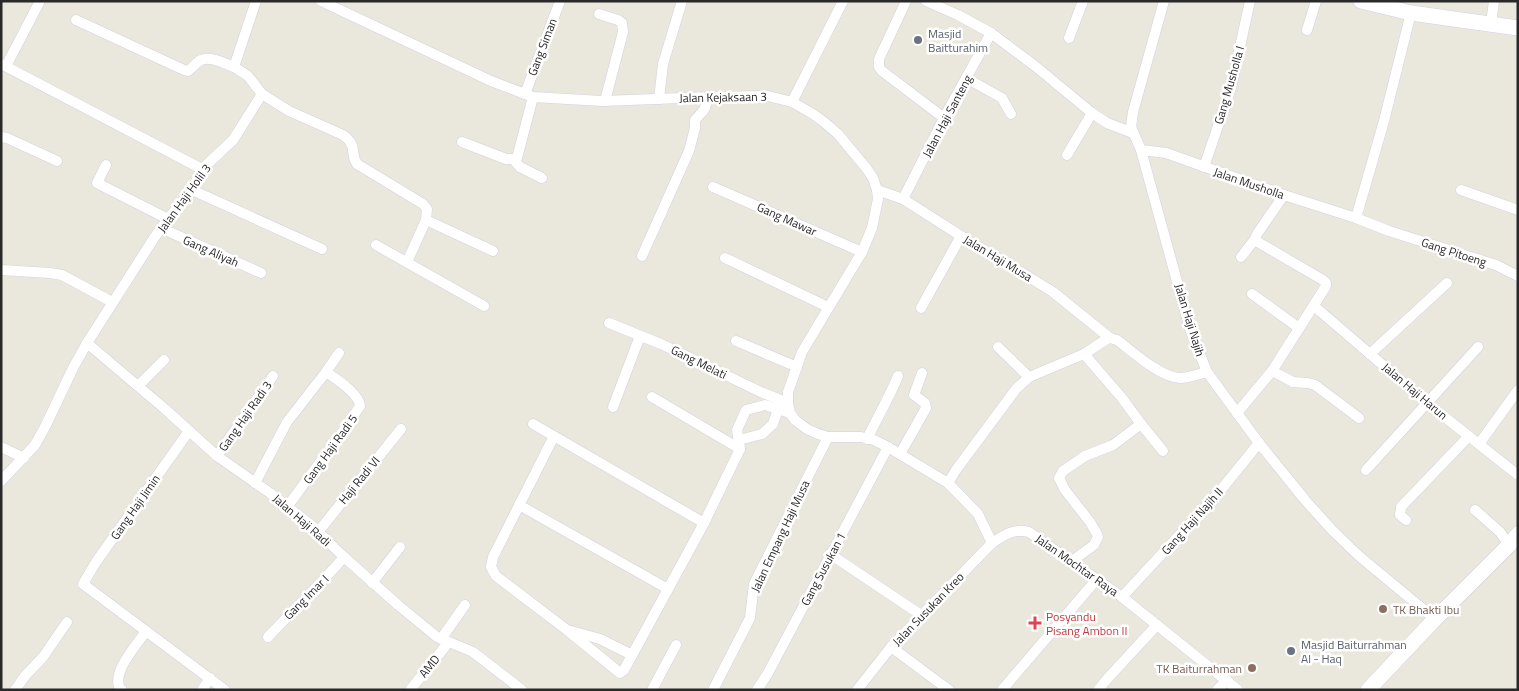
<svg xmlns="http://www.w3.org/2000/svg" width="1519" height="691" font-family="'Titillium Web',sans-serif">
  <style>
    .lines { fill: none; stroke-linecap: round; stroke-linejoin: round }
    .street-casing { stroke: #d2d2e1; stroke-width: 11 }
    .secondary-casing { stroke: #d2d2e1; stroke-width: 16 }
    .street { stroke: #fff; stroke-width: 10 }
    .secondary { stroke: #fff; stroke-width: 15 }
    .worship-dot { fill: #6b7280; stroke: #fff; stroke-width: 2 }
    .education-dot { fill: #8d6e63; stroke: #fff; stroke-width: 2 }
    .health-dot { fill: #e0444e; stroke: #fff; stroke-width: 2 }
    .labels { text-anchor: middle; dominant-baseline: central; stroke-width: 5; stroke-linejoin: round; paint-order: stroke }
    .worship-label { font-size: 12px; fill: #5b616d; stroke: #fff; text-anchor: start }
    .street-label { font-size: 12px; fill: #292929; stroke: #fff }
    .education-label { font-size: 12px; fill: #785e54; stroke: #fff; text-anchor: start }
    .health-label { font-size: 12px; fill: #be3a42; stroke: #fff; text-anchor: start }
  </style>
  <rect width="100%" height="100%" fill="#eae7dc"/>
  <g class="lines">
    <defs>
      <g id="street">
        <polyline points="256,1 234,67 248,76 262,94"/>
        <polyline points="321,1 491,81 533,97 602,101 709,97 768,96 792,102 813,114 824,122 838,134 867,169 873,178 877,190 878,199 872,228 862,252 802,352 788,392 788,403 790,413 795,420 807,429 818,434 828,437 861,437 874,440 888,447 948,483 978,514 992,543"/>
        <polyline points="906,1 879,59 879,67 882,71 944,118"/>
        <polyline points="926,1 958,15 991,33 1035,66 1092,113 1107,123 1133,133"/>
        <polyline points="1164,1 1133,112 1131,127 1141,150 1190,329 1207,372 1259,443 1305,500 1332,530 1359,556 1435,619"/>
        <polyline points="599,14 618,20 622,23 623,32 605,101"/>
        <path d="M76,20L184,70L188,71C193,68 196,62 201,60C211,56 224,63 234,67"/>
        <polyline points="1491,24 1494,1"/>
        <polyline points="1307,30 1316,1"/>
        <polyline points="1069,38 1083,1"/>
        <polyline points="1,64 202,169"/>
        <polyline points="6,66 39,3"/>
        <polyline points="966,78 1002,98 1011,114"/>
        <polyline points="525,94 560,1"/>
        <polyline points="659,99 663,64 682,1"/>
        <polyline points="792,102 843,1"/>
        <polyline points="1,137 7,138 57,161"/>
        <polyline points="462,142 506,159 513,159 517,158 533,97"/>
        <polyline points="1141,150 1166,153 1284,195 1356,218 1389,231 1496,265 1518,276"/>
        <polyline points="1067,155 1092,113"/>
        <polyline points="513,159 520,167 542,178"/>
        <polyline points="106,165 97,183 168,219"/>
        <polyline points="1204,167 1231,88 1250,1"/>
        <polyline points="713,187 862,252"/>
        <polyline points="192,190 322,249"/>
        <polyline points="877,190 903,199 961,236 1024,274 1053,292 1110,338"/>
        <polyline points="1461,190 1518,210"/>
        <polyline points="903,199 944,118 991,33"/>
        <polyline points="1356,218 1384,121 1411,13"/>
        <polyline points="426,220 493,251"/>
        <polyline points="161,228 261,273"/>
        <polyline points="376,245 484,306"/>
        <polyline points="642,256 689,151 695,128 695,120 704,110 709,97"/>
        <polyline points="1241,257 1255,239"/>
        <polyline points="725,258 828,307"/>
        <polyline points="1,270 50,273 62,275 112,302"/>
        <polyline points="1252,294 1299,328"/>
        <polyline points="1314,306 1427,403 1518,475"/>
        <polyline points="921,308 961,236"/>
        <polyline points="609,323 661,344 763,393 788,403"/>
        <polyline points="736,341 797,367"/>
        <polyline points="87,343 165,409 217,456 270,493 312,526 344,557 398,605 437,637 473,652 522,690"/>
        <polyline points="998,347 1029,377"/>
        <polyline points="1084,354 1122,398 1141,424 1163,451"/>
        <polyline points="1370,354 1447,283"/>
        <polyline points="1272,371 1293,382 1308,383 1315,385 1359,418"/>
        <polyline points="138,386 164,360"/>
        <polyline points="652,397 740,449"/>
        <polyline points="613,407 640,336"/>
        <polyline points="1237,413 1272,371 1326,286 1326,283 1323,280 1256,241 1255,239 1257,234 1284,195"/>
        <polyline points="533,424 704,523 624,670 620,673 567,630 496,576 491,567 493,557 554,436"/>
        <polyline points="189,431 96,562 83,584 225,690"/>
        <path d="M867,439C877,418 889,398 898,376"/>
        <polyline points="739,440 762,434 773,424 778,409"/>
        <polyline points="1479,444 1518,390"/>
        <polyline points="1,447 24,458"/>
        <polyline points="900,454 926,408 925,403 914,395 922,373"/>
        <polyline points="217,456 273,376"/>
        <polyline points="1366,470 1478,347"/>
        <path d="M1,481L35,445L46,425L73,368L87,343L154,238L168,219L192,190L202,169L233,140L262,94L289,111L343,135C359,147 349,152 357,164L423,204L427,209L426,220L407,262"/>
        <polyline points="255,483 287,422 326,372 339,353"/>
        <path d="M948,483L956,470L1016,389L1029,377L1084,354L1107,339L1110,338L1117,340C1132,351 1161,378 1180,378C1188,378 1199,374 1207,372"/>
        <polyline points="519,505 668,589"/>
        <path d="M287,507L346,427L360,406C359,393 336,379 326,372"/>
        <polyline points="1475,510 1500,532 1509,545"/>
        <polyline points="1406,520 1400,515 1401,507 1469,436"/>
        <polyline points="704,523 740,449 737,430 746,410 765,405 790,413"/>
        <polyline points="318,532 401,429"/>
        <polyline points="830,554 921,615"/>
        <polyline points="1072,561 1094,545 1098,537 1097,534 1090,522 1065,490 1059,478 1063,471 1085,456 1113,445 1141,424"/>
        <polyline points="372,583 400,547"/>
        <polyline points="1122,597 1220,491 1259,443"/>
        <polyline points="571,631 600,639 632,655"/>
        <path d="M268,637C293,610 320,585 344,557"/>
        <polyline points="441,639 465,605"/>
        <polyline points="891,647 949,690"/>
        <polyline points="15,690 25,676 43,657 67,622"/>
        <path d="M122,690L120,689C111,672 137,645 146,631"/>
        <polyline points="202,690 210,678"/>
        <polyline points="410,690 448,643"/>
        <polyline points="652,690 676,645"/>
        <polyline points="713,690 750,618 754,584 828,437"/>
        <polyline points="757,690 768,673 888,447"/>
        <path d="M857,690L891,647L992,543C1004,535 1014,528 1029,532L1122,597L1238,690"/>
        <polyline points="1002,690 1097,579"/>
        <polyline points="1098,690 1108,678 1157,625"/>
        <polyline points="1217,690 1227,680"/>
      </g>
      <g id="secondary">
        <polyline points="1361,1 1411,13 1518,28"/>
        <polyline points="1368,690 1435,619 1509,545 1518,534"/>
      </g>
    </defs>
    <use href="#street" class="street-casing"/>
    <use href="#secondary" class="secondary-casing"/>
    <use href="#street" class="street"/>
    <use href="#secondary" class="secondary"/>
  </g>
  <g class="worship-dot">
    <circle cx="918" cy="40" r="5"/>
    <circle cx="1291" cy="651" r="5"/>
  </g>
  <g class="education-dot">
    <circle cx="1383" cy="609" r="5"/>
    <circle cx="1252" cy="668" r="5"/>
  </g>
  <path class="health-dot" d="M1032.5 615.5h5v5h5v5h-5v5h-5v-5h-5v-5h5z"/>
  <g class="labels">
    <g class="worship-label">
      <text x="928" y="33">Masjid<tspan x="928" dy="14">Baitturahim</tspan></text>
      <text x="1301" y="644">Masjid Baiturrahman<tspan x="1301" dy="14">Al - Haq</tspan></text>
    </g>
    <g class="street-label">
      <text transform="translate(542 47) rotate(-69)">Gang Siman</text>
      <text transform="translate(1229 85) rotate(-74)">Gang Musholla I</text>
      <text transform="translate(723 97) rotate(-1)">Jalan Kejaksaan 3</text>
      <text transform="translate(947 116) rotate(-62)">Jalan Haji Santeng</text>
      <text transform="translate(1249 183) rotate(19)">Jalan Musholla</text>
      <text transform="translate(184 198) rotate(-54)">Jalan Haji Holil 3</text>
      <text transform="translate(787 219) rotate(24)">Gang Mawar</text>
      <text transform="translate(211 251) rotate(24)">Gang Aliyah</text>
      <text transform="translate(1454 252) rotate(18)">Gang Pitoeng</text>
      <text transform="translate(998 258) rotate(31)">Jalan Haji Musa</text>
      <text transform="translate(1190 320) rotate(73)">Jalan Haji Najih</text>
      <text transform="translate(699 362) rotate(26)">Gang Melati</text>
      <text transform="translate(1415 391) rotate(40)">Jalan Haji Harun</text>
      <text transform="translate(245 416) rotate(-55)">Gang Haji Radi 3</text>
      <text transform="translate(330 449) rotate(-54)">Gang Haji Radi 5</text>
      <text transform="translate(359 480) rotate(-51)">Haji Radi VI</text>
      <text transform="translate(135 507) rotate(-55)">Gang Haji Jimin</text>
      <text transform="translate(302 520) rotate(41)">Jalan Haji Radi</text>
      <text transform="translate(1192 521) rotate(-48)">Gang Haji Najih II</text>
      <text transform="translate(780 536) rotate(-65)">Jalan Empang Haji Musa</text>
      <text transform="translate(1077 565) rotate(35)">Jalan Mochtar Raya</text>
      <text transform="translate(823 569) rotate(-62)">Gang Susukan 1</text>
      <text transform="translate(306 597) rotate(-45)">Gang Imar I</text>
      <text transform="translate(928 609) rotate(-46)">Jalan Susukan Kreo</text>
      <text transform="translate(429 666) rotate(-51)">AMD</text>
    </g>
    <g class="education-label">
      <text x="1393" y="609">TK Bhakti Ibu</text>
      <text x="1242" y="668" text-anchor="end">TK Baiturrahman</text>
    </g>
    <g class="health-label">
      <text x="1046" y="616">Posyandu<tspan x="1046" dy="14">Pisang Ambon II</tspan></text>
    </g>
  </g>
  <rect width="1519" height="691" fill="none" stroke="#292929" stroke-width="5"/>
</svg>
